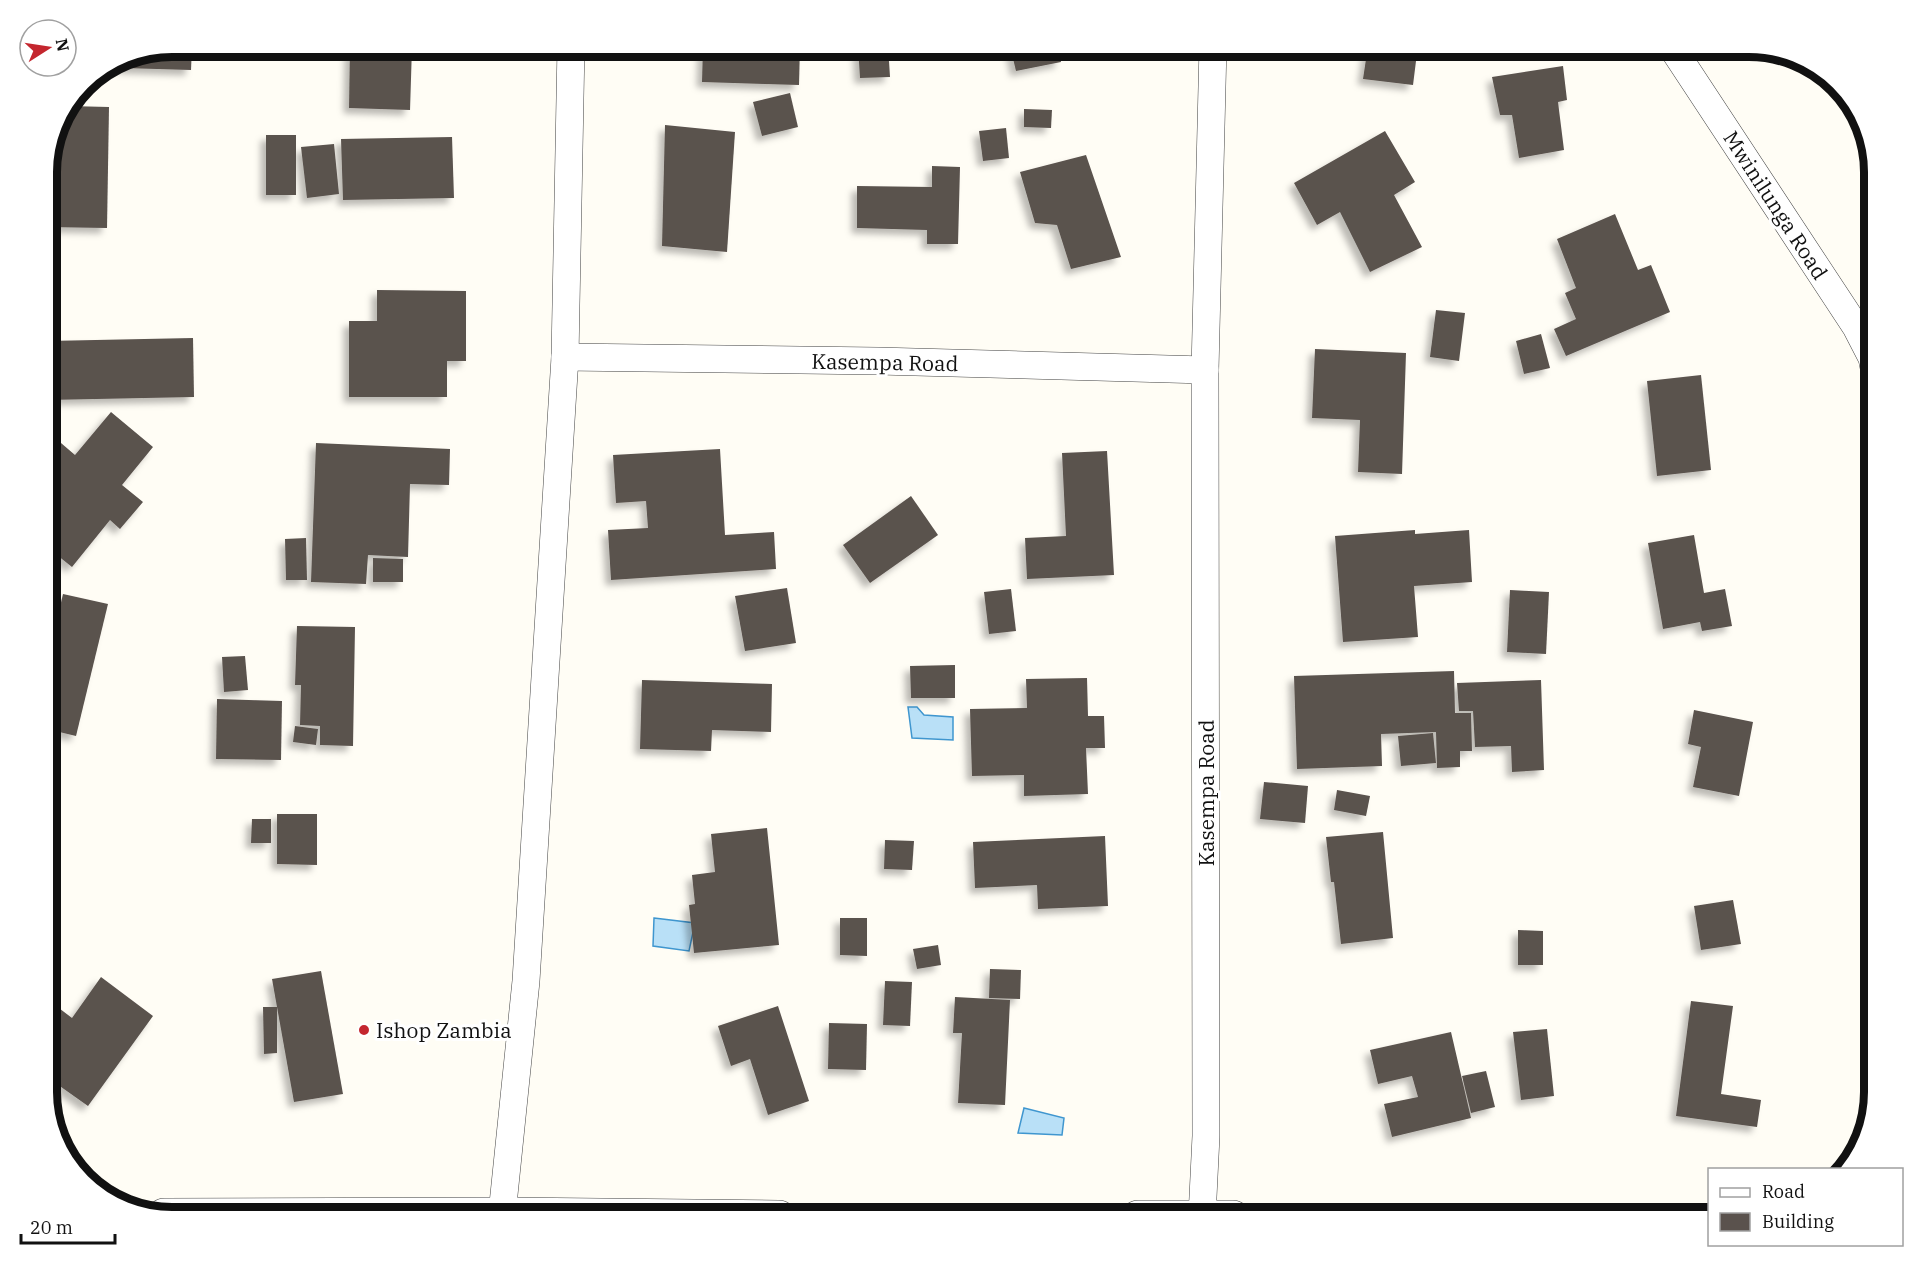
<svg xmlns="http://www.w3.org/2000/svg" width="1921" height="1264" font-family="'IBM Plex Serif',serif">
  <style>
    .water { fill: #b9e0f7; stroke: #3f96cf; stroke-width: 1.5 }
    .building { fill: #5a524d; filter: url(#shadow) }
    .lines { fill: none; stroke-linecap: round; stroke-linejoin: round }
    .minor-casing { stroke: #444; stroke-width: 28 }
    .tertiary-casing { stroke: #444; stroke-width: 34 }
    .minor { stroke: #fff; stroke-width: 27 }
    .tertiary { stroke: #fff; stroke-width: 33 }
    .poi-dot { fill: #c4262e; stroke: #fff; stroke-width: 2 }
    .labels { text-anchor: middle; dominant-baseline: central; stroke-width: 6; stroke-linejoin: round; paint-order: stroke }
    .street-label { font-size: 21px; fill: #111; stroke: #fff }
    .poi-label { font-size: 21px; fill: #111; stroke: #fff; text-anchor: start }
    .rim { fill: none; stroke: #111; stroke-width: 8 }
  </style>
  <defs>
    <filter id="shadow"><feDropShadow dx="-5.5" dy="5.5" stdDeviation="3" flood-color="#0004"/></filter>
  </defs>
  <rect width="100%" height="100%" fill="#fffdf5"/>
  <g class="water">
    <polygon points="908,707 917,707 924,715 953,717 953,740 912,738"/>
    <polygon points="654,918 695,923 689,951 653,946"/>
    <polygon points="1024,1108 1064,1118 1062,1135 1018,1133"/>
  </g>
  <g class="building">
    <polygon points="172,46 192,46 191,70 123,68 124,56"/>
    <polygon points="350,46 412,46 410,110 349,108"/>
    <polygon points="703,46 800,46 799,85 702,82"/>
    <polygon points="858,46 888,46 890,77 860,78"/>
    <polygon points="1010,46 1058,46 1061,62 1016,71"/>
    <polygon points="1368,46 1417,53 1413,85 1363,79"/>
    <polygon points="1563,66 1567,100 1558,102 1564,150 1519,158 1512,115 1500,115 1492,77"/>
    <polygon points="790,93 798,127 762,136 753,102"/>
    <polygon points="68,106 109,107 107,228 47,227 47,164 56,124"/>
    <polygon points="1024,109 1052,110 1051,128 1024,127"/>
    <polygon points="665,125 735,132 727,252 662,246"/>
    <polygon points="1006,128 1009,158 983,161 979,131"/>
    <polygon points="1385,131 1415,182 1394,195 1422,247 1370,272 1340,212 1317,225 1294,183"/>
    <rect x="266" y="135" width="30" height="60"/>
    <polygon points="452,137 454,198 343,200 341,139"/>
    <polygon points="334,144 339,194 307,198 301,147"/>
    <polygon points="1086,155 1121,257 1071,269 1057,225 1035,223 1020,172"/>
    <polygon points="932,166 960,167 958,244 927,244 927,230 857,228 857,186 932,187"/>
    <polygon points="1615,214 1638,270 1651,265 1670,312 1566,356 1554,329 1576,319 1565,293 1576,288 1557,239"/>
    <polygon points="377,290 466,291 466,361 447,361 447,397 349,397 349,321 377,321"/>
    <polygon points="1436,310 1465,313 1459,361 1430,357"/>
    <polygon points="1541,334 1550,368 1524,374 1516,341"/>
    <polygon points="193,338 194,397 47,400 47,341"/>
    <polygon points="1315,349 1406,353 1402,474 1358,472 1360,420 1312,418"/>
    <polygon points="1701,375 1711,470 1657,476 1647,381"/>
    <polygon points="111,412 153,447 122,485 143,502 120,529 110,520 72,567 47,547 47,491 54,483 47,477 47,431 75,455"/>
    <polygon points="316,443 450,449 449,485 410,484 408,557 368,555 366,584 311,582"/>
    <polygon points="720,449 725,535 774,532 776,569 611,580 608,530 648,528 646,501 616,503 613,455"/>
    <polygon points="1107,451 1114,575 1027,579 1025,538 1066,536 1062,453"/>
    <polygon points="911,496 938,535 870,583 843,545"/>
    <polygon points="1415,530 1415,534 1469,530 1472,582 1414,586 1418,637 1343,642 1335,536"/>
    <polygon points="1694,535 1704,593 1725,589 1732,626 1702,631 1700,622 1663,629 1648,543"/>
    <polygon points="306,538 307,580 286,580 285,539"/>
    <polygon points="373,558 403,559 403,582 373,582"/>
    <polygon points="787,588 796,643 745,651 735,596"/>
    <polygon points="1011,589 1016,631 989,634 984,592"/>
    <polygon points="1510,590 1549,592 1546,654 1507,652"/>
    <polygon points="63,594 108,604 76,736 47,729 47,662"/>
    <polygon points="297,626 355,627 353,746 320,745 320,726 300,725 301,685 295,685"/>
    <polygon points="245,656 248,690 224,692 222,657"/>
    <polygon points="955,665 955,698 911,698 910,666"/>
    <polygon points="1454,671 1455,713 1471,713 1472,751 1460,751 1460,767 1437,768 1436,732 1381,734 1382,766 1297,769 1294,676"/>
    <polygon points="1087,678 1088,716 1104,716 1105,748 1086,748 1088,794 1024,796 1024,775 972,776 970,709 1027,708 1026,679"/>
    <polygon points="642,680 772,684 771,732 712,730 711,751 640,749"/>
    <polygon points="1541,680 1544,770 1512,772 1511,746 1475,747 1473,711 1459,711 1457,683"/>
    <polygon points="217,699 282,701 281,760 216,759"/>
    <polygon points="1694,710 1753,722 1739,796 1693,787 1701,747 1688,744"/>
    <polygon points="295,726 318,729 316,745 293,742"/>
    <polygon points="1433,733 1436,763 1401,766 1398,736"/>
    <polygon points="1264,782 1308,786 1305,823 1260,819"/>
    <polygon points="1337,790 1370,796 1366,816 1334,810"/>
    <polygon points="277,814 317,814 317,865 277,864"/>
    <polygon points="252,819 271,819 271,843 251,843"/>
    <polygon points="767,828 779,945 694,953 689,905 695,904 692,875 715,872 711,834"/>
    <polygon points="1383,832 1393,938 1341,944 1334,882 1331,882 1326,837"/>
    <polygon points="1105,836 1108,906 1038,909 1037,885 975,888 973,842"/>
    <polygon points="885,840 914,841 912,870 884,869"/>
    <polygon points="1733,900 1741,944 1701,950 1694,906"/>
    <polygon points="840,918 867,918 867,956 840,955"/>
    <polygon points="1518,930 1543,931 1543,965 1518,965"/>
    <polygon points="938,945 941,965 917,969 913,949"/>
    <polygon points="47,966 59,975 47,991"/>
    <polygon points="990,969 1021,970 1020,999 989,998"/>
    <polygon points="321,971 343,1094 294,1102 272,979"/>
    <polygon points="101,977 153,1016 88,1106 47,1077 47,999 72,1018"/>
    <polygon points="885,981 912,982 910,1026 883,1025"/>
    <polygon points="955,997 1010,1000 1005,1105 958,1103 962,1033 953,1033"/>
    <polygon points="1691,1001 1733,1006 1721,1094 1761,1100 1757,1127 1676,1116"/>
    <polygon points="778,1006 809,1101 768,1115 750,1059 731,1066 718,1026"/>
    <polygon points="263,1007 277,1007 277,1053 264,1054"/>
    <polygon points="829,1023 867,1024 866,1070 828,1069"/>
    <polygon points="1547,1029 1554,1096 1521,1100 1513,1032"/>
    <polygon points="1451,1032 1471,1118 1392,1137 1384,1104 1418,1097 1412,1076 1378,1084 1370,1050"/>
    <polygon points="1486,1071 1495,1107 1471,1113 1462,1076"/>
  </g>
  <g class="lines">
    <defs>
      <g id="minor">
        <polyline points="1671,46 1856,327 1872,358 1874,368"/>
        <polyline points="565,357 878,361 1205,370"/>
        <polyline points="502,1214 526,981 565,357 571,46"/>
        <polyline points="1202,1217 1206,1136 1205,370 1213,46"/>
      </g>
      <g id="tertiary">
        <polyline points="164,1215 502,1214 779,1217"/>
        <polyline points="1138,1217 1233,1217"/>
      </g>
    </defs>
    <use href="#minor" class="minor-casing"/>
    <use href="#tertiary" class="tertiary-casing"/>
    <use href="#minor" class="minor"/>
    <use href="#tertiary" class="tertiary"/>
  </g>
  <circle class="poi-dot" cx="364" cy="1030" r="6"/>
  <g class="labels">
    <g class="street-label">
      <text transform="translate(1776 205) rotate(57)">Mwinilunga Road</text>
      <text transform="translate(885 362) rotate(1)">Kasempa Road</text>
      <text transform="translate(1206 793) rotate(-90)">Kasempa Road</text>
    </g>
    <g class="poi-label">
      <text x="376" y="1030">Ishop Zambia</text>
    </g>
  </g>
  <path d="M0 0H1921V1264H0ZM172 57H1749A115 115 0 0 1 1864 172V1092A115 115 0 0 1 1749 1207H172A115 115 0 0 1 57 1092V172A115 115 0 0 1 172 57Z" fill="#fff" fill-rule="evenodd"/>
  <path class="rim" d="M172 57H1749A115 115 0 0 1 1864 172V1092A115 115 0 0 1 1749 1207H172A115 115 0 0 1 57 1092V172A115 115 0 0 1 172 57Z"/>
  <rect x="1708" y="1168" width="195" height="78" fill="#ffffff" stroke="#a0a0a0" stroke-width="1.5"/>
  <rect x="1720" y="1188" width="30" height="9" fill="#ffffff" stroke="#a0a0a0" stroke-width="1.5"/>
  <text x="1762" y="1198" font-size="18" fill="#111111">Road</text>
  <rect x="1720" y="1213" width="30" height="18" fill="#5a524d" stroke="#a0a0a0" stroke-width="1.5"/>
  <text x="1762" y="1228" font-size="18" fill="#111111">Building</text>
  <g transform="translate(48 48) rotate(78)"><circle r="28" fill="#ffffff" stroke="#a0a0a0" stroke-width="1.5"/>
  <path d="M0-4.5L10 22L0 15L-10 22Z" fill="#c4262e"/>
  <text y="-9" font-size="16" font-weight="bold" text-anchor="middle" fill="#111111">N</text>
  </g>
  <path d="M21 1234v9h94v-9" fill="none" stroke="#111111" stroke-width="3"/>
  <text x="30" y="1234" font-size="18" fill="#111111" stroke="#ffffff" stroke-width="4.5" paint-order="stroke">20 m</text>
</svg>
